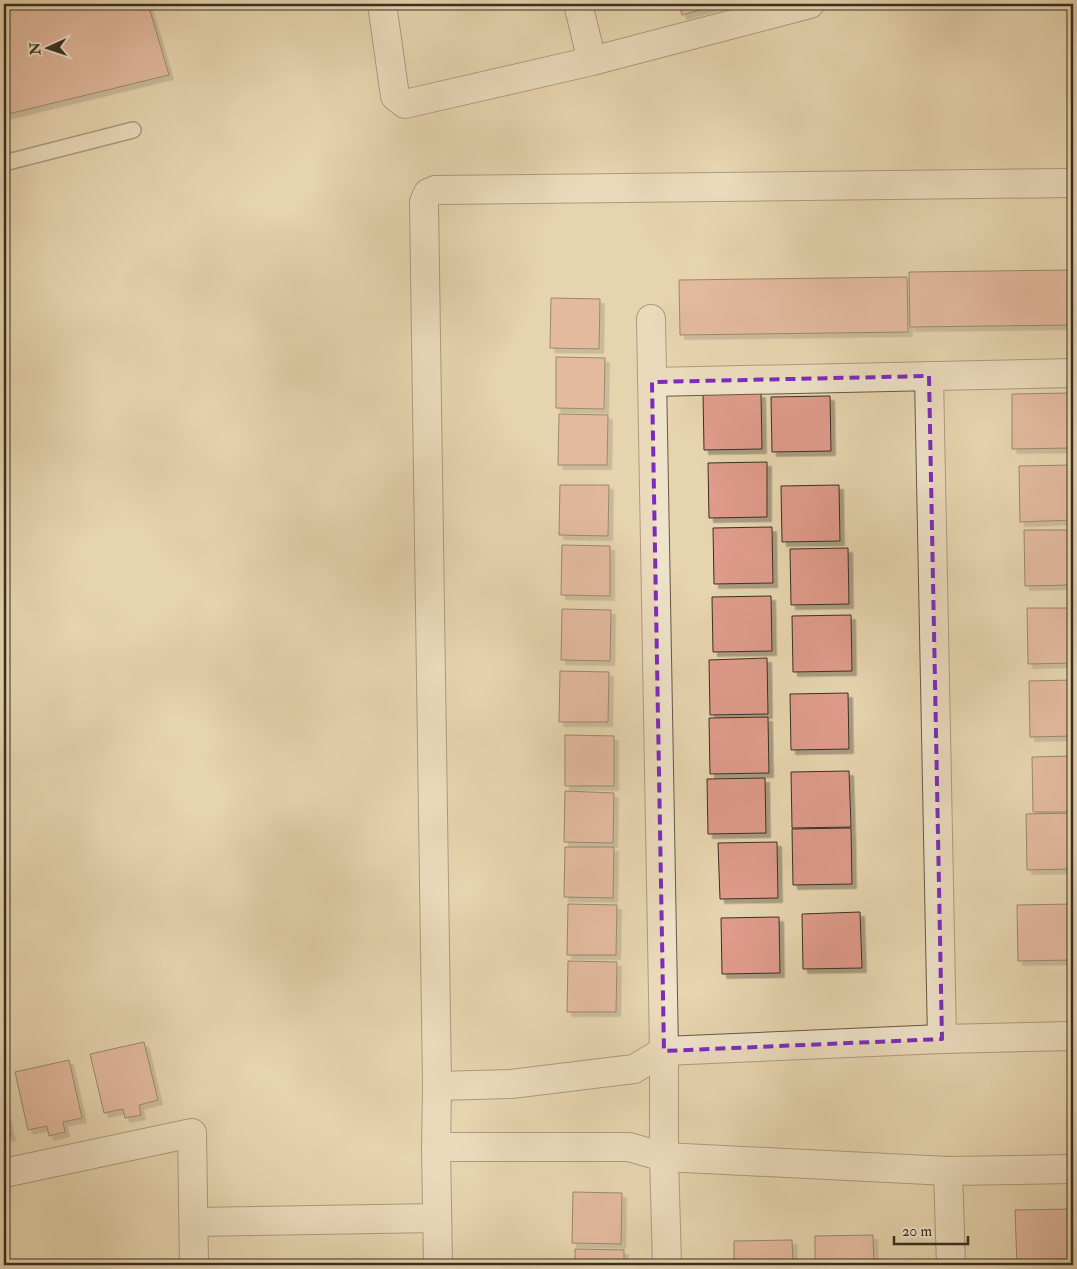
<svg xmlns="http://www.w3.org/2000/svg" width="1077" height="1269" font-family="'IM FELL Double Pica',serif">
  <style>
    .building { fill: #df9b8b; stroke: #393023; filter: url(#shadow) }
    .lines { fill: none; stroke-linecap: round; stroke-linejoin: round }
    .lane-casing { stroke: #645946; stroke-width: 18 }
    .street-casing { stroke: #645946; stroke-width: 30 }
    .lane { stroke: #efe3ca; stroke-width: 15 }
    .street { stroke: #efe3ca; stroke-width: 28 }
    .marked { fill: none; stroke: #7b2cbf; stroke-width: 4; stroke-dasharray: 10 6; stroke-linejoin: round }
  </style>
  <defs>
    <filter id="shadow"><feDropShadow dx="4.5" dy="4.5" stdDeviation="0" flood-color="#0004"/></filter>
  </defs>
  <rect width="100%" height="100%" fill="#e6d4ae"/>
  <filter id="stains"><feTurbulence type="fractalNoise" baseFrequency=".004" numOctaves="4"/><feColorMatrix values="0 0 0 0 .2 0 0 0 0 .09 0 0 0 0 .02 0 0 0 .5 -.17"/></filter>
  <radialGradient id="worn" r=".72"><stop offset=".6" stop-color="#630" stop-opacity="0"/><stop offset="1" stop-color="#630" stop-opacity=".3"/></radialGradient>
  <g class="building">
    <polygon points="4,4 148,4 169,75 4,115"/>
    <polygon points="679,4 722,4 682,15"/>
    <polygon points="1073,270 1073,325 910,327 909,272"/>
    <polygon points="907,277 908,332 680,335 679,280"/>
    <polygon points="551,298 600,299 599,349 550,348"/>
    <polygon points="556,357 605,358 604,409 556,408"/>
    <polygon points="761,393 762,449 704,450 703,394"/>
    <polygon points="1070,393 1071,448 1012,449 1012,394"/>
    <polygon points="830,396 831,451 772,452 771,397"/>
    <polygon points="559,414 608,415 607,465 558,465"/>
    <polygon points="767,462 767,517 709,518 708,463"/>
    <polygon points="1073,465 1073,520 1020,522 1019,466"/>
    <polygon points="560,485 609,485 608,536 559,535"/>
    <polygon points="839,485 840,541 782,542 781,486"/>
    <polygon points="772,527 773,583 714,584 713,528"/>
    <polygon points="1024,530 1073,530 1073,585 1025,586"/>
    <polygon points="562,545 610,546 610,596 561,595"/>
    <polygon points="848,548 849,604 791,605 790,549"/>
    <polygon points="771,596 772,651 713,652 712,597"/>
    <polygon points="1027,608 1073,608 1073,663 1028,664"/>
    <polygon points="562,609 611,610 610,661 561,660"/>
    <polygon points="851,615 852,671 793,672 792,616"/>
    <polygon points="767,658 768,714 710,715 709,660"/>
    <polygon points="560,671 609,672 608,722 559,722"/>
    <polygon points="1073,680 1073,736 1030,737 1029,681"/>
    <polygon points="848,693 849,749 791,750 790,694"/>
    <polygon points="768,717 769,773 710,774 709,718"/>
    <polygon points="565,735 614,736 614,786 565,786"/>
    <polygon points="1073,756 1073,812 1033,812 1032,757"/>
    <polygon points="849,771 851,827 792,828 791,772"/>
    <polygon points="765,778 766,833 708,834 707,779"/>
    <polygon points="565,791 614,793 613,843 564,842"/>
    <polygon points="1073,813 1073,869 1027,870 1026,814"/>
    <polygon points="851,828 852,884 793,885 792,829"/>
    <polygon points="777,842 778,898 720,899 718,843"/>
    <polygon points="565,847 614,847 613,898 564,897"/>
    <polygon points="568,904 617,905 616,955 567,955"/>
    <polygon points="1073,904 1073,960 1018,961 1017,905"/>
    <polygon points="860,912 862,968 803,969 802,914"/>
    <polygon points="779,917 780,973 722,974 721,918"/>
    <polygon points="568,961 617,962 616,1012 567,1012"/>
    <polygon points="144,1042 158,1100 139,1105 141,1115 125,1118 123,1109 104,1113 90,1054"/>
    <polygon points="69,1060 82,1118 63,1122 65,1132 49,1136 47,1126 28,1130 15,1072"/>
    <polygon points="4,1103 11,1136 4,1137"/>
    <polygon points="573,1192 622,1193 621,1244 572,1243"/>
    <polygon points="1073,1209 1073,1265 1017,1265 1015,1210"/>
    <polygon points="873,1235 874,1265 815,1265 815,1236"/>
    <polygon points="792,1240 793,1265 734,1265 734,1241"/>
    <polygon points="575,1249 624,1250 624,1265 575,1265"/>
  </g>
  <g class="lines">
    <defs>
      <polyline id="lane" points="4,163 133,130"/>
      <g id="street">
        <polyline points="382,4 395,96 405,104 592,61 810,4"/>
        <polyline points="578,4 592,61"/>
        <polyline points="651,319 664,1051 664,1157 667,1265"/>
        <polyline points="929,376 942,1039"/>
        <polyline points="652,382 1073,373"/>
        <polyline points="437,1086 511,1084 634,1069 664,1051 942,1039 1073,1036"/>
        <polyline points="436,1147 629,1147 664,1157 948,1171 1073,1169"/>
        <polyline points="948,1171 951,1265"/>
        <polyline points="4,1173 192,1133 194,1265"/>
        <polyline points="194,1222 437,1218"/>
        <polyline points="438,1265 436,1147 437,1086 424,202 428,193 435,190 1073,183"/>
      </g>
    </defs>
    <use href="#lane" class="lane-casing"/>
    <use href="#street" class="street-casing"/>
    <use href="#lane" class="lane"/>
    <use href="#street" class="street"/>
  </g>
  <path d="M0 0H1077V1269H0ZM929,376L942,1039L664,1051L652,382Z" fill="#e6d4ae" fill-opacity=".55" fill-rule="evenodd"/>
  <path class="marked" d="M929,376L942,1039L664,1051L652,382Z"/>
  <rect width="1077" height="1269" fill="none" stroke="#e6d4ae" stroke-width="20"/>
  <rect x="5" y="5" width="1067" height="1259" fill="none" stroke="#393023" stroke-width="2.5"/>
  <rect x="10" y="10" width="1057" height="1249" fill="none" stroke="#393023"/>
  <g transform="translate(48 48) rotate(267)" stroke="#efe3ca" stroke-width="4" paint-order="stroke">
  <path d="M0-4L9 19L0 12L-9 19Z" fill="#393023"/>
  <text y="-8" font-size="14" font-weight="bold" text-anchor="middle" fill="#393023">N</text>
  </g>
  <path d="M894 1236v8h74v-8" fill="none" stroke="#393023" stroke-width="2.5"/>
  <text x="902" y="1236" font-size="15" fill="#393023" stroke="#efe3ca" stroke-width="4" paint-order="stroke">20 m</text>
  <rect width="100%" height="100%" filter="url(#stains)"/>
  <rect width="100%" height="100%" fill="url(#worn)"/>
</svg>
